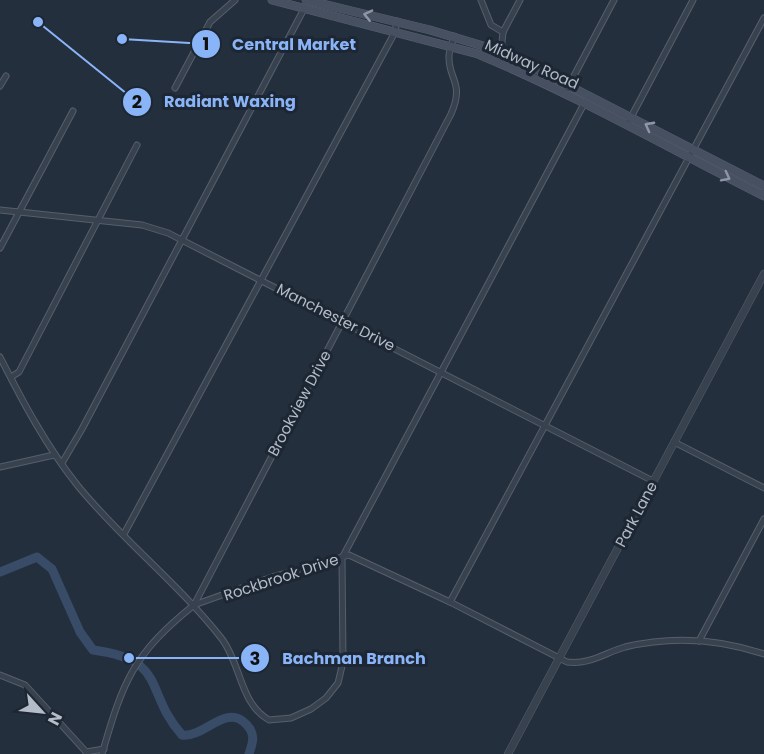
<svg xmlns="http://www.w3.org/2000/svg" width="764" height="754" font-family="Poppins,sans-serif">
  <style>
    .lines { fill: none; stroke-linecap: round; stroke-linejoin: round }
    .river { stroke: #394c67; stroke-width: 9 }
    .minor-casing { stroke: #565f6c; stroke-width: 7 }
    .tertiary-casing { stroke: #565f6c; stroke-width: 8 }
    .secondary-casing { stroke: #565f6c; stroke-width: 9 }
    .minor { stroke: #38414e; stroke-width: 5 }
    .tertiary { stroke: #38414e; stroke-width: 7 }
    .secondary { stroke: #465061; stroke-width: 8 }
    .oneway { stroke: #8e96a5 }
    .labels { text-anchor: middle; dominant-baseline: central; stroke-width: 6; stroke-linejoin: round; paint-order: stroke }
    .street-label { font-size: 15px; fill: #b4bcc9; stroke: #1d2633 }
    .leader { fill: none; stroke: #8ab4f8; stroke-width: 2 }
    .callout-dot { fill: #8ab4f8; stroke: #1d2633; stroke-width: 2 }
    .mark-label { font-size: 18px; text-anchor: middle; font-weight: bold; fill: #111 }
    .callout-label { font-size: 16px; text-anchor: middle; font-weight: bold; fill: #8ab4f8; stroke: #1d2633; stroke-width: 6; stroke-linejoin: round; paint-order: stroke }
  </style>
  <rect width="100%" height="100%" fill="#242f3e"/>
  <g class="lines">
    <path class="river" d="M0,572L37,557L52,569L80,632L93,650C169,660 143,691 182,735C204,738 226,703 246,724C256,734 253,742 249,754"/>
    <defs>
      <g id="minor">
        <polyline points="481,0 491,25 503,32"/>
        <polyline points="503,32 520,0"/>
        <polyline points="500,62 503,32"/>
        <polyline points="0,86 6,76"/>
        <polyline points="175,88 210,22 235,0"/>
        <polyline points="567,89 614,0"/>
        <polyline points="629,121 693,0"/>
        <polyline points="0,210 142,225 168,233 653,481"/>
        <polyline points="0,248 73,111"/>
        <path d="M0,357C23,402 46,446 78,486C122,540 179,584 222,639C241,664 240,704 269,720L291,718L311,709L326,698L338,683L343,662L342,558L585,102"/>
        <polyline points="11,377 19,372 137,145"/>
        <polyline points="674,442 764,488"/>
        <polyline points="62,463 82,429 305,7"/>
        <polyline points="0,467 54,455"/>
        <polyline points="124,534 395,32 397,21"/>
        <polyline points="450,602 764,18"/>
        <path d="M194,605L275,576L349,555L450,602L567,662C590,665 604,653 625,647C671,636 719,639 764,654"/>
        <polyline points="699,641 764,519"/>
        <polyline points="0,675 25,685 88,754"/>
        <polyline points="86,752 104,749"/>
        <path d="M102,754C123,681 133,654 194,605L451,114C465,82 448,80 449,56C449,49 453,42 454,36"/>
      </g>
      <polyline id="tertiary" points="508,754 764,274"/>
      <g id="secondary">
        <path d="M272,0L478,54C576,95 669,148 764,196"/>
        <polyline points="306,0 430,30 503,52 764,186"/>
      </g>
    </defs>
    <use href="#minor" class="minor-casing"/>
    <use href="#tertiary" class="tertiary-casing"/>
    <use href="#secondary" class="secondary-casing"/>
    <use href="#minor" class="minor"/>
    <use href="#tertiary" class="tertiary"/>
    <use href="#secondary" class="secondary"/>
  </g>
  <defs><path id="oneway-chevron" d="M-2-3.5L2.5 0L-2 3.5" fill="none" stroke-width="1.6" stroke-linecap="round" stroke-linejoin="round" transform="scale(1.5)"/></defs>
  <g class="oneway">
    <use href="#oneway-chevron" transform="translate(368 15) rotate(-167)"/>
    <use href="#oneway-chevron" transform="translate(649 126) rotate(-152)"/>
    <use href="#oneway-chevron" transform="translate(726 177) rotate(27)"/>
  </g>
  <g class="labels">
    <g class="street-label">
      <text transform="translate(532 64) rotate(24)">Midway Road</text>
      <text transform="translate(336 317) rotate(27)">Manchester Drive</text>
      <text transform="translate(299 403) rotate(-62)">Brookview Drive</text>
      <text transform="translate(636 514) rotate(-62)">Park Lane</text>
      <text transform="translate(281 577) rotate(-18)">Rockbrook Drive</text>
    </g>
  </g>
  <path class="leader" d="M122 39L206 44M38 22L137 102M129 658L255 658"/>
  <g class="callout-dot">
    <circle cx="122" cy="39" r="6"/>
    <circle cx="38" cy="22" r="6"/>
    <circle cx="129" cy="658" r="6"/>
    <circle cx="206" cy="44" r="15"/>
    <circle cx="137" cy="102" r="15"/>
    <circle cx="255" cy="658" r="15"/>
  </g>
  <g class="mark-label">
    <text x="206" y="50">1</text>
    <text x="137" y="108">2</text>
    <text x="255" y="665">3</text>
  </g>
  <g class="callout-label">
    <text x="294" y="50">Central Market</text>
    <text x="230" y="107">Radiant Waxing</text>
    <text x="354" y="664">Bachman Branch</text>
  </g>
  <g transform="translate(42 712) rotate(117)" stroke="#1d2633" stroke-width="4.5" paint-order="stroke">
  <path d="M0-4.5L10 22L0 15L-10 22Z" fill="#b4bcc9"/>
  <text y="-9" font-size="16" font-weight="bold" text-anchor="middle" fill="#b4bcc9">N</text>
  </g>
</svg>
